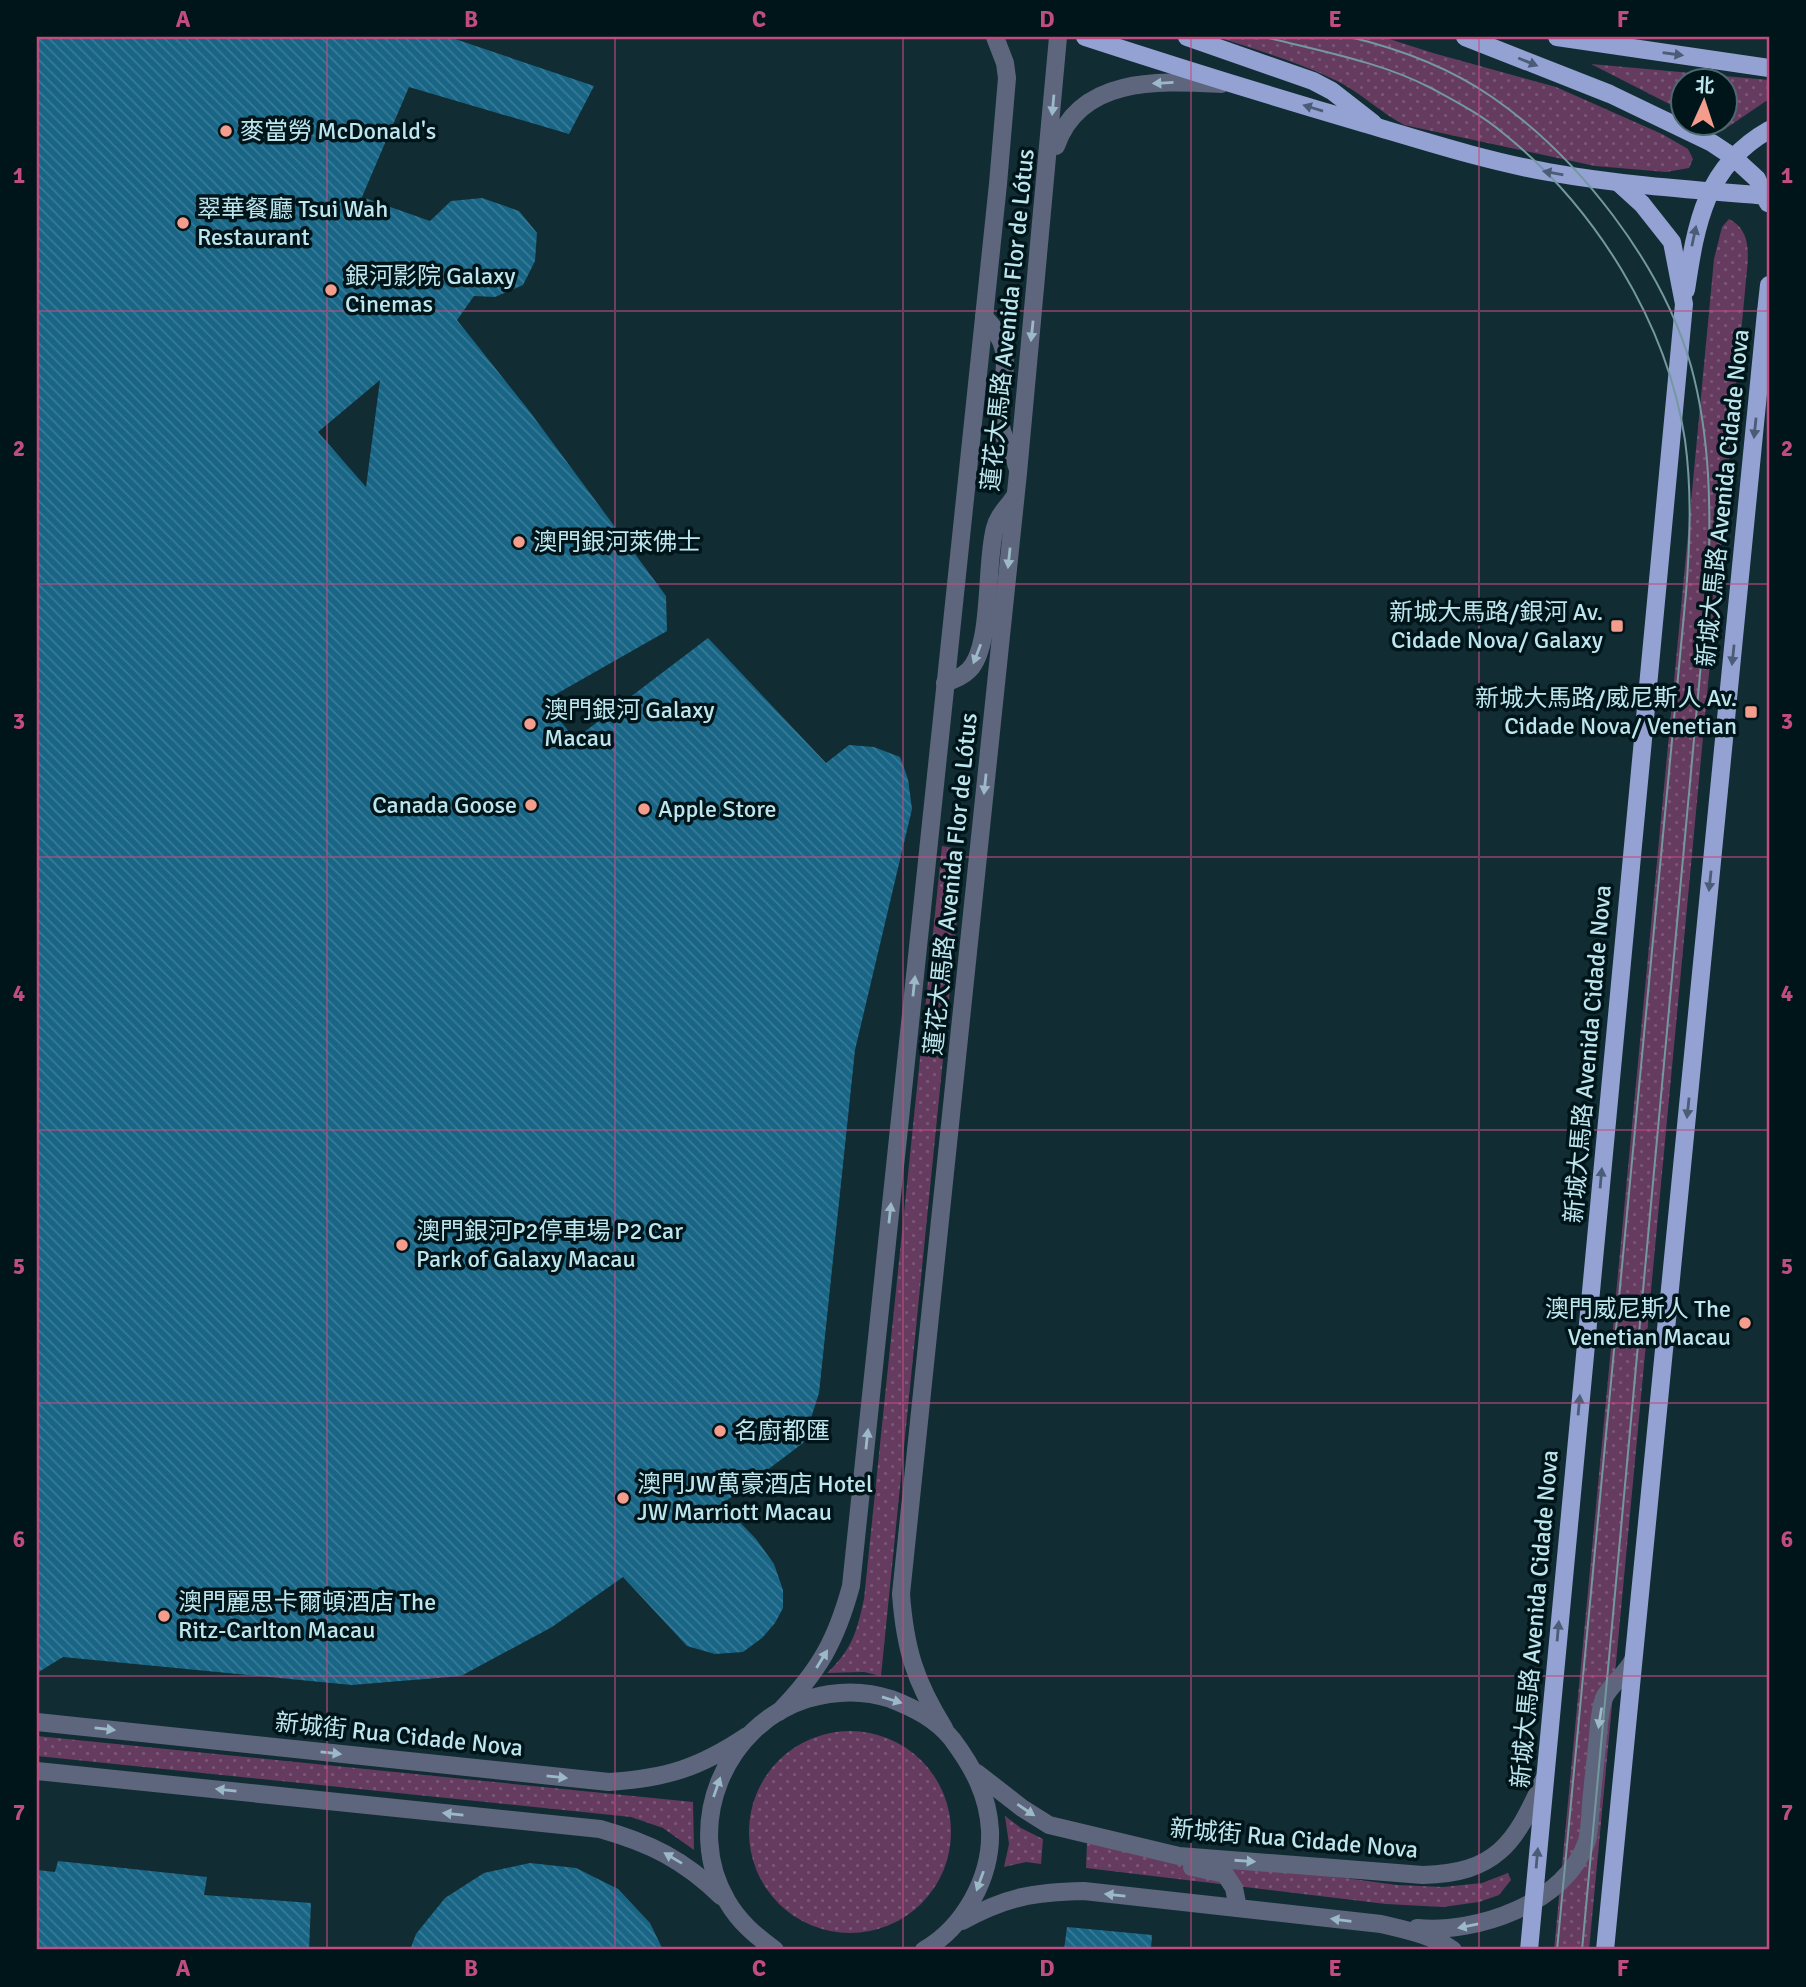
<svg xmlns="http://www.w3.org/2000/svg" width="1806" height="1987" font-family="Signika,'Noto Sans SC',sans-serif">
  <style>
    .grass { fill: url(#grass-dots) }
    .building { fill: url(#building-back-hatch); fill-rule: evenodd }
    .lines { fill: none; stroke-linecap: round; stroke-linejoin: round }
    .minor { stroke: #5e667e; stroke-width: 18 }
    .major { stroke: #93a2d3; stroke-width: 18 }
    .tram { stroke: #74989f; stroke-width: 2 }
    .oneway { fill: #4a5c76 }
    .oneway2 { fill: #9cb9c7 }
    .grid { fill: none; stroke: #c14c80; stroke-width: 2; stroke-opacity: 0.55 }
    .poi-dot { fill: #f49d8c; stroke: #00151a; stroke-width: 2.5 }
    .labels { text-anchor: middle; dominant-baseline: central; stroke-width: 7; stroke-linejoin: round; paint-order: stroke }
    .poi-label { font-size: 24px; fill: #bde6ef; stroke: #00151a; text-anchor: start }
    .street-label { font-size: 24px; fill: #bde6ef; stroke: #00151a }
    .neatline { fill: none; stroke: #c14c80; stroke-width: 2.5 }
    .grid-label { font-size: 23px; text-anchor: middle; font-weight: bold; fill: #c14c80 }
  </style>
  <defs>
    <pattern id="grass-dots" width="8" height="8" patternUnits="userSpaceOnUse" patternTransform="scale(1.75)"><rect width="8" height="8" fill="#663b60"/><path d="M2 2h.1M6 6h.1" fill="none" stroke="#7a5777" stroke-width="1.8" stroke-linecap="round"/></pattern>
    <pattern id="building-back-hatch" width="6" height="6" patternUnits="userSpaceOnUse" patternTransform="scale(1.75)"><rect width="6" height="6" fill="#196585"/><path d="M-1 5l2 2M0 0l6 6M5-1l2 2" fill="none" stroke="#387b97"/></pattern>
  </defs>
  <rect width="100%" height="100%" fill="#112d33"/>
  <g class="grass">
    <path d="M1217,37H1383L1433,53L1556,87L1662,134L1688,149L1693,159L1689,168L1666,172L1595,166L1404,125C1380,112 1360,92 1335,80C1298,62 1257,50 1217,37Z"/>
    <polygon points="1591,64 1769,80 1769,99 1722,131 1707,123 1726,122 1726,80 1684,80 1683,111"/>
    <path d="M1729,219C1753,231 1748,258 1746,280L1589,1950H1554L1714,259L1722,227Z"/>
    <path d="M942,846L964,850L881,1676L864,1672L827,1673C852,1650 857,1631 864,1599Z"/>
    <circle cx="850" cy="1832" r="101"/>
    <polygon points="37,1736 693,1802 694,1850 663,1828 631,1817 37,1756"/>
    <polygon points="1005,1816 1021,1828 1043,1839 1041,1864 1026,1862 1004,1867 1009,1844"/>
    <polygon points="1087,1843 1397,1885 1443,1887 1482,1883 1508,1873 1511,1880 1499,1895 1479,1902 1443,1907 1386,1904 1086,1868"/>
  </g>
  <g class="building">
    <path d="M37,37H449L594,86L569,134L409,87L362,197L430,221L451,201L482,198L519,211L537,233L535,261L523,285L495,297L474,296L457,320L530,412L666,596L667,631L544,701L575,739L708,638L826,763L849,745L874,747L900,757L908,779L912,809L855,1050L819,1393L803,1443L722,1504L756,1539L774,1564L783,1590V1608L775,1623L762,1638L743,1652L715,1654L687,1646L623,1577L552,1627L461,1676L352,1685L63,1657L37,1673ZM380,380L366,487L318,432Z"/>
    <polygon points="58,1861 207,1877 204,1895 311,1903 309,1950 60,1950 37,1947 37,1870 55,1872"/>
    <polygon points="530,1863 576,1868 618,1889 650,1923 663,1950 410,1950 416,1934 445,1898 484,1873"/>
    <polygon points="1067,1927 1152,1935 1151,1950 1064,1950"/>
  </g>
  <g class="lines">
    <g class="minor">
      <path d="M1056,146C1080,76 1159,81 1221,84"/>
      <path d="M984,317C1022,354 996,382 1001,426C1003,441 1014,452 1017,467"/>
      <path d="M945,683C954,680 962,677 969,670C993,646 985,563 995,528C998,515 1008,507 1015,496"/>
      <path d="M779,1712C819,1671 836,1641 851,1586L998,184L1007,78L1005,63L995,37"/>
      <path d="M37,1722L609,1782C667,1778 699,1768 747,1736"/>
      <path d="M944,1728C915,1681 905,1649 901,1594L1018,473L1058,37"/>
      <path d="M37,1771L600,1829C650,1843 684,1860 721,1896"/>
      <path d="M977,1773L1022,1808L1049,1825L1179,1856L1423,1875C1496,1873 1515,1844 1543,1781"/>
      <polyline points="1192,1867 1225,1874 1234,1888 1238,1908"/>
      <path d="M962,1921C1007,1897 1033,1892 1084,1891L1381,1924C1406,1930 1432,1935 1453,1950"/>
      <path d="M1417,1928C1476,1934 1567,1903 1587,1841C1590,1829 1590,1816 1591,1804C1593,1781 1596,1758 1598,1735C1599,1723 1600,1709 1604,1698C1611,1684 1626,1674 1633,1660"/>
      <path d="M775,1950C756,1936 739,1922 727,1901C683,1826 724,1725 807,1699C834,1691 864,1690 891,1699C914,1708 936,1719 952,1739C973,1767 988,1795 990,1830C992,1877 964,1927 924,1950"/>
    </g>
    <g class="major">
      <path d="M1085,37C1177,67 1270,96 1363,123C1424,141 1486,161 1548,172C1621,185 1695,190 1769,196"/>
      <polyline points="1187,37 1313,81 1332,91 1373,123"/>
      <polyline points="1465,37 1610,94 1712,143 1733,157 1757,179 1768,203"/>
      <polyline points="1557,37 1769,68"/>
      <path d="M1686,290C1696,224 1705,166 1769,130"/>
      <polyline points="1766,312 1769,285"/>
      <polyline points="1529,1950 1684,304 1672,242 1642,204 1620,184"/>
      <polyline points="1605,1950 1766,312 1769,305"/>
    </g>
    <g class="tram">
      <path d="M1265,37C1320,51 1381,62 1431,88C1455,101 1482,115 1503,133C1595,207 1667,322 1685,440C1692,492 1690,542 1686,593L1557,1950"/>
      <path d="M1350,37C1400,49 1450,68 1492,97C1579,157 1662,264 1691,366C1711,439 1711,514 1708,588L1582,1950"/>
    </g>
  </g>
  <defs><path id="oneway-solid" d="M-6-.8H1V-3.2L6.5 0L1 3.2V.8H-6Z" transform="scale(1.75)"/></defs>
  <g class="oneway">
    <use href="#oneway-solid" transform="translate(1673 54) rotate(8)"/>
    <use href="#oneway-solid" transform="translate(1528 62) rotate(22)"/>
    <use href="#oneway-solid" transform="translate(1313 108) rotate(-163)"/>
    <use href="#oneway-solid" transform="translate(1553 173) rotate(-170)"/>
    <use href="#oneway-solid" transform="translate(1694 236) rotate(-78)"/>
    <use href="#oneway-solid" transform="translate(1755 428) rotate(96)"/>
    <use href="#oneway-solid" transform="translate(1733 655) rotate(96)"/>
    <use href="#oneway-solid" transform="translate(1710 881) rotate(96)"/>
    <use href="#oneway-solid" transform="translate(1688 1108) rotate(96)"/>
    <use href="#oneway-solid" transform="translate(1601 1178) rotate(-85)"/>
    <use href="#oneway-solid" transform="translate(1579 1405) rotate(-85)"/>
    <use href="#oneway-solid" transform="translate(1558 1631) rotate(-85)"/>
    <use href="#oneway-solid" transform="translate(1537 1858) rotate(-85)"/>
  </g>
  <g class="oneway2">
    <use href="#oneway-solid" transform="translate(1163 83) rotate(177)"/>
    <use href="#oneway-solid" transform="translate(1053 105) rotate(95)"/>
    <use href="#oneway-solid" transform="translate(1032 331) rotate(96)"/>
    <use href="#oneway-solid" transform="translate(1009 558) rotate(96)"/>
    <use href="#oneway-solid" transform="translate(977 654) rotate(111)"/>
    <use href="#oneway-solid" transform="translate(985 784) rotate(96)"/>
    <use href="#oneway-solid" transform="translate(914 986) rotate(-84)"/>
    <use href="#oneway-solid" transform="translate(890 1213) rotate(-84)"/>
    <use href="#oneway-solid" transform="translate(867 1439) rotate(-84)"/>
    <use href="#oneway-solid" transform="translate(822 1659) rotate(-58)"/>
    <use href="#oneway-solid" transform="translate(892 1700) rotate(17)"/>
    <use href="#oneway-solid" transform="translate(1600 1718) rotate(99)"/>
    <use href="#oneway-solid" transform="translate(105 1729) rotate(6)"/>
    <use href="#oneway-solid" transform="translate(331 1753) rotate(6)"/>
    <use href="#oneway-solid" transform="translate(557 1777) rotate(6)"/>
    <use href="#oneway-solid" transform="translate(717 1787) rotate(-71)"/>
    <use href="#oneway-solid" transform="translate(226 1790) rotate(-174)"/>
    <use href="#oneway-solid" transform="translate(1026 1810) rotate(34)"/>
    <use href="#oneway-solid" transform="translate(453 1814) rotate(-174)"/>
    <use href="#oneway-solid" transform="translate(673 1858) rotate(-149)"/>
    <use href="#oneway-solid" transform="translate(1245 1861) rotate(4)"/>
    <use href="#oneway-solid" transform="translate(980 1881) rotate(110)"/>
    <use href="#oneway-solid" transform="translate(1115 1895) rotate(-174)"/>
    <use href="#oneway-solid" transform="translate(1341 1920) rotate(-173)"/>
    <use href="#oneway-solid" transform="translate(1468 1926) rotate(168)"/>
  </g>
  <path class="grid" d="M327,37V1950M615,37V1950M903,37V1950M1191,37V1950M1479,37V1950M37,311H1769M37,584H1769M37,857H1769M37,1130H1769M37,1403H1769M37,1676H1769"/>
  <g class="poi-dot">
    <circle cx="226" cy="131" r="7"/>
    <circle cx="183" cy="223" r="7"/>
    <circle cx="331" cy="290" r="7"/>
    <circle cx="519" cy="542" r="7"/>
    <rect x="1610" y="619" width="14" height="14" rx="3.5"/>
    <rect x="1744" y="705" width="14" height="14" rx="3.5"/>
    <circle cx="530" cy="724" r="7"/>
    <circle cx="531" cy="805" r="7"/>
    <circle cx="644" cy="809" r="7"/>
    <circle cx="402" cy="1245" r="7"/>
    <circle cx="1745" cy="1323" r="7"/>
    <circle cx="720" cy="1431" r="7"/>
    <circle cx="623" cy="1498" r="7"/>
    <circle cx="164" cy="1616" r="7"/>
  </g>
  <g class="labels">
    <g class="poi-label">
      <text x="240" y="131">麥當勞 McDonald's</text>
      <text x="197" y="209">翠華餐廳 Tsui Wah<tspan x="197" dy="28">Restaurant</tspan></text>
      <text x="345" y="276">銀河影院 Galaxy<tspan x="345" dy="28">Cinemas</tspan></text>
      <text x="533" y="542">澳門銀河萊佛士</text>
      <text x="1603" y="612" text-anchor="end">新城大馬路/銀河 Av.<tspan x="1603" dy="28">Cidade Nova/ Galaxy</tspan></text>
      <text x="1737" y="698" text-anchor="end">新城大馬路/威尼斯人 Av.<tspan x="1737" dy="28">Cidade Nova/ Venetian</tspan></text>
      <text x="544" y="710">澳門銀河 Galaxy<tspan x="544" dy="28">Macau</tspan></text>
      <text x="517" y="805" text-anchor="end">Canada Goose</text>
      <text x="658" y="809">Apple Store</text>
      <text x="416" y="1231">澳門銀河P2停車場 P2 Car<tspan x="416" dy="28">Park of Galaxy Macau</tspan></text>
      <text x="1731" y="1309" text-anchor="end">澳門威尼斯人 The<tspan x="1731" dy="28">Venetian Macau</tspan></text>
      <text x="734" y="1431">名廚都匯</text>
      <text x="637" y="1484">澳門JW萬豪酒店 Hotel<tspan x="637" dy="28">JW Marriott Macau</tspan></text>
      <text x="178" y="1602">澳門麗思卡爾頓酒店 The<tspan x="178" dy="28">Ritz-Carlton Macau</tspan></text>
    </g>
    <g class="street-label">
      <text transform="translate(1008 320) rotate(-84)">蓮花大馬路 Avenida Flor de Lótus</text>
      <text transform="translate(1723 498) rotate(-84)">新城大馬路 Avenida Cidade Nova</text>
      <text transform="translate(951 884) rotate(-84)">蓮花大馬路 Avenida Flor de Lótus</text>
      <text transform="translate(1588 1054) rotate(-85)">新城大馬路 Avenida Cidade Nova</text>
      <text transform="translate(1535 1619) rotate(-85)">新城大馬路 Avenida Cidade Nova</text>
      <text transform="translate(399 1735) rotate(6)">新城街 Rua Cidade Nova</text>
      <text transform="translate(1294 1839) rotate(5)">新城街 Rua Cidade Nova</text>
    </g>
  </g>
  <rect width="1806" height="1987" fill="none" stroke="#00151a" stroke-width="77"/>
  <g transform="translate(1704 102) rotate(3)"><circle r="33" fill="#00151a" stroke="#4c696f" stroke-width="2"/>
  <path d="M0-5L12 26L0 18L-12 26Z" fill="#f49d8c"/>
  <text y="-10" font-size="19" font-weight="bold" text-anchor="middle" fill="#bde6ef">北</text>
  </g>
  <rect x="38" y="38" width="1730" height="1910" class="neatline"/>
  <g class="grid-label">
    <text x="183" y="27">A</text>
    <text x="471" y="27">B</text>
    <text x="759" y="27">C</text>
    <text x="1047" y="27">D</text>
    <text x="1335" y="27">E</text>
    <text x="1623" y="27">F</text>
    <text x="19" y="183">1</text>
    <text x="1787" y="183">1</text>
    <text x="19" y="456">2</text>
    <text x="1787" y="456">2</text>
    <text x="19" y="729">3</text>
    <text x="1787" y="729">3</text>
    <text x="19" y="1001">4</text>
    <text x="1787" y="1001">4</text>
    <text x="19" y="1274">5</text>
    <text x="1787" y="1274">5</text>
    <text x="19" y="1547">6</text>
    <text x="1787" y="1547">6</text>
    <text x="19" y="1820">7</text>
    <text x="1787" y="1820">7</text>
    <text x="183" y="1976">A</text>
    <text x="471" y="1976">B</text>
    <text x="759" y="1976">C</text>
    <text x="1047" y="1976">D</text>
    <text x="1335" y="1976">E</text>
    <text x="1623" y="1976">F</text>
  </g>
</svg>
